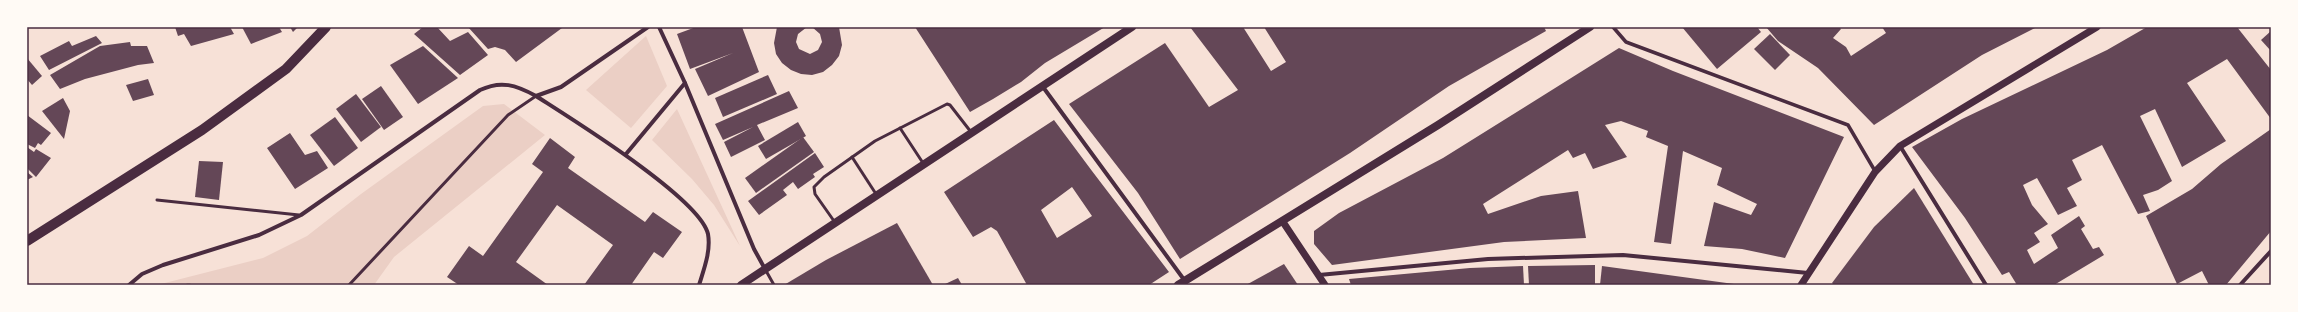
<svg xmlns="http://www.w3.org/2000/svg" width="2298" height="312" font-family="'Noto Sans',sans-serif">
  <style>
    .green { fill: #ebcfc5 }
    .building { fill: #644757; fill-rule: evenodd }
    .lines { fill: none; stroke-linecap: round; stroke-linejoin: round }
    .path { stroke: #4a2c40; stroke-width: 2.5 }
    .service { stroke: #4a2c40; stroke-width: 3 }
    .pedestrian { stroke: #4a2c40; stroke-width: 3.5 }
    .minor { stroke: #4a2c40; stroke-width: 4 }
    .tertiary { stroke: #4a2c40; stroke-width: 7 }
    .secondary { stroke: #4a2c40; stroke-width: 8 }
    .primary { stroke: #4a2c40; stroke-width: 10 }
    .neatline { fill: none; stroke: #4a2c40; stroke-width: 1.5 }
  </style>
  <rect width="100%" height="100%" fill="#f7e1d7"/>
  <g class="green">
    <polygon points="646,36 667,86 631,128 586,90"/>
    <polygon points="504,104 545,135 394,257 374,285 157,285 263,258 307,236 361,194 483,106"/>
    <polygon points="677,109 740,246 714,205 692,179 652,140"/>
  </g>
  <g class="building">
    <polygon points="175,27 230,27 234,34 191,46 184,34 178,36"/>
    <polygon points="242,27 279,27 282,32 251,44"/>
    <polygon points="290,27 298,27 293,32"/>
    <polygon points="423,27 437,27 450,41 468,32 488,55 460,75 414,34"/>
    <polygon points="468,27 561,27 562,28 516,62 505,50 495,47 488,49"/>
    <polygon points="696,27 742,27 759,72 708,96 695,69 733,53 690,69 677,34"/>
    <polygon points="777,27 807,27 798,34 796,42 799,49 810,54 818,50 822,42 820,34 812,27 839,27 842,45 839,56 832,65 823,72 812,75 801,74 791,70 782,63 776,54 774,43"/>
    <polygon points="915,27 1105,27 1045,63 1021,82 993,99 970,112"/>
    <polygon points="1190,27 1243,27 1271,71 1286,62 1264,27 1544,27 1546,31 1449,86 1350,153 1180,259 1138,193 1069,104 1165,43 1209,107 1238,90"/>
    <polygon points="1682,27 1757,27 1761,32 1717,69"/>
    <polygon points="1766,27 1839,27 1841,29 1833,38 1846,47 1851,56 1886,33 1882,27 2037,27 1982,55 1874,125 1818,68 1778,41"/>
    <polygon points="2147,27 2237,27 2271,70 2271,119 2227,59 2187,83 2226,141 2182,167 2155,109 2140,116 2172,181 2158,190 2143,195 2150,211 2138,214 2102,145 2072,160 2082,180 2067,188 2077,206 2058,215 2037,178 2023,185 2032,205 2048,224 2034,233 2040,242 2027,250 2034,264 2058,248 2051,235 2079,216 2085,226 2081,229 2093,249 2099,247 2104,255 2054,285 2017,285 2009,272 2002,275 1965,218 1912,147 1962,119 2107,50"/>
    <polygon points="2271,31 2271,51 2261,40"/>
    <polygon points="1770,34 1790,55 1775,70 1754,49"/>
    <polygon points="96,36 102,43 49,70 40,56 69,41 72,46"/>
    <polygon points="130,42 131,46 147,46 154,63 138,65 85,79 60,89 50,75 100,46"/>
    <polygon points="423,46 458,78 418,104 390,65"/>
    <polygon points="1619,48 1673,71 1844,137 1785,258 1742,249 1704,246 1714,202 1751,215 1757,204 1717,185 1722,168 1683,151 1671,244 1654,242 1668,146 1646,137 1648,131 1621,121 1605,125 1627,157 1593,169 1585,153 1573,158 1568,150 1483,204 1488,214 1541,196 1578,191 1586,238 1504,242 1332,265 1314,244 1314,231 1339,213 1443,158"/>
    <polygon points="27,58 42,76 32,85 27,79"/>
    <polygon points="768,75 777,94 723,117 715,98"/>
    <polygon points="148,79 154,95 133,101 126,85"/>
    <polygon points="381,86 403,117 384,130 362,99"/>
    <polygon points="789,91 798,108 757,125 765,140 731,157 724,142 753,127 723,140 715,124"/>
    <polygon points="356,94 381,127 361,142 336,109"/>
    <polygon points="63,98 70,111 64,139 42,111"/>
    <polygon points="27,115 51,133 41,145 38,143 35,148 27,144"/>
    <polygon points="335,117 358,148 334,166 310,135"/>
    <path d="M1054,120L1092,171L1169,272L1149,285H1027L997,231L991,227L973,237L944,192ZM1072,187L1092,216L1057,238L1041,210Z"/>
    <polygon points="798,122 806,136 766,159 758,146"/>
    <polygon points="2271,129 2271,231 2226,285 2209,285 2202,271 2177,284 2146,216 2192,189 2221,164"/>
    <polygon points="290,133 305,155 317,151 328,168 295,189 267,148"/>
    <polygon points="803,137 814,152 756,193 745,178"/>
    <polygon points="550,138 575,157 568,168 645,222 653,212 682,232 663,258 654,252 631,285 584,285 613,245 557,205 516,262 548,285 459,285 447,277 469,246 483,256 543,172 532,164"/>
    <polygon points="27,147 34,152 36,149 51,158 36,177 27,168"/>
    <polygon points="815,153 824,167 813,174 815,177 798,189 793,182 783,190 787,195 759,215 748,201"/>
    <polygon points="199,161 223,162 219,200 195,197"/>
    <polygon points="27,172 33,177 27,180"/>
    <polygon points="1914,188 1974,285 1834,285 1832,283 1874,227"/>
    <polygon points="897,223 933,285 784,285 826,260"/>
    <polygon points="1284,264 1298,285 1246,285"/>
    <polygon points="1595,265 1595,285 1529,285 1528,266"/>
    <polygon points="1523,266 1524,285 1351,285 1349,279 1470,268"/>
    <polygon points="1602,266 1734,284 1734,285 1600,285"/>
    <polygon points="958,278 962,285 943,285"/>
  </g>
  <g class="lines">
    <polyline class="path" points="187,285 190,285"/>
    <g class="service">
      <polyline points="900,128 923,163"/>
      <polyline points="852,157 876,194"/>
      <polyline points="157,200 299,215"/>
      <polyline points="834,221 815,194 814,187 824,177 875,141 947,104 950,105 971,132"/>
      <polyline points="765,269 774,285"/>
      <polyline points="349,285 508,115 536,96"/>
    </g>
    <polyline class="pedestrian" points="1613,27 1626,42 1848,125 1875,171"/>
    <g class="minor">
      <path d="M648,27L561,87L536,96C570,118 700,198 708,234C711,251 704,269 699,285"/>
      <polyline points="659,27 685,83 754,249 765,269"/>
      <polyline points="1043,87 1185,281"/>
      <polyline points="1900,146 1986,285"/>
      <polyline points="626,154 685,83"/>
      <polyline points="1319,275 1488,259 1623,255 1808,273"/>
      <path d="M129,285L142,274L163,265L259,235L301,215L480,90C501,80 516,85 536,96"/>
      <polyline points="2240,285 2271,251"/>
    </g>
    <g class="tertiary">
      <polyline points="1283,222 1325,285"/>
      <polyline points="1801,285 1875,172 1900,146 2097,27"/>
    </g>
    <g class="secondary">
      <polyline points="741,285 1132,27"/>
      <polyline points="1178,285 1438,125 1590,27"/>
    </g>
    <polyline class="primary" points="27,241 202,130 286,69 326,27"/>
  </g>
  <rect width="2298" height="312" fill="none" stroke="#fffaf5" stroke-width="56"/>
  <rect x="28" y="28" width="2242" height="256" class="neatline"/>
</svg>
